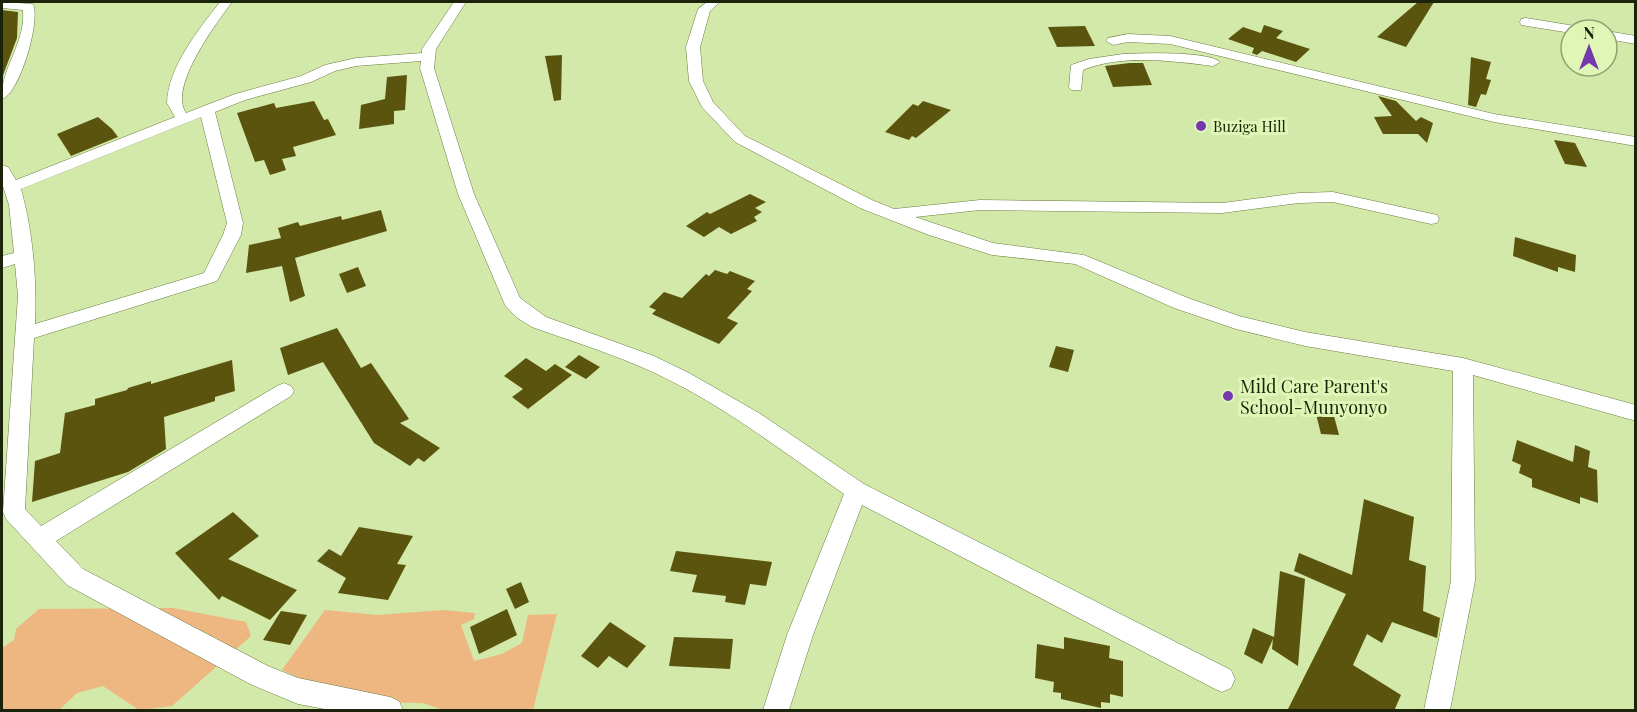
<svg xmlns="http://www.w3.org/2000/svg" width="1637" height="712" font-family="'Playfair Display',serif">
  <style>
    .green { fill: #eeb681 }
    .building { fill: #5b540f }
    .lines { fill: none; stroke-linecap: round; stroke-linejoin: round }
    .street-casing { stroke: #697c41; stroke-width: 1 }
    .street { fill: #fff; fill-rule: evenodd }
    .poi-dot { fill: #7539ae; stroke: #dff6b7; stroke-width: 2 }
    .labels { text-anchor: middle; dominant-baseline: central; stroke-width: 6; stroke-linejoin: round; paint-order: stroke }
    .far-poi-label { font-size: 15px; fill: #1b230a; stroke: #dff6b7; text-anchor: start }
    .poi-label { font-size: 18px; fill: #1b230a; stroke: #dff6b7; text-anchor: start }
  </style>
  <rect width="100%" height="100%" fill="#d2e9aa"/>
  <g class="green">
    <polygon points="173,608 246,622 251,636 172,706 139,710 103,686 77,693 59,710 2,710 2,648 14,640 16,629 39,609"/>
    <polygon points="325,610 377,615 443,610 475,613 474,619 461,625 474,661 502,654 522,643 528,615 557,614 533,710 444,710 422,703 347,701 282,670"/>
  </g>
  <g class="building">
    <polygon points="1418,2 1434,2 1406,47 1377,37"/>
    <polygon points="2,10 18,12 17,38 2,78"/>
    <polygon points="1264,25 1283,31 1276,38 1310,49 1296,62 1262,51 1257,55 1252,53 1254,48 1228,39 1243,27 1261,33"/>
    <polygon points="1085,26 1095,46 1057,47 1048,27"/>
    <polygon points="562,55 561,100 554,101 545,56"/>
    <polygon points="1471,57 1491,62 1486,79 1491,80 1486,95 1481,94 1476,107 1468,105"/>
    <polygon points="1130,63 1143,63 1152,85 1113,87 1105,66"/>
    <polygon points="407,75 405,110 394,111 394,124 359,129 361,105 385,99 387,77"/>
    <polygon points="1378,96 1396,101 1416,121 1421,117 1433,123 1427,143 1418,134 1383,134 1374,117 1392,116"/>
    <polygon points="314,101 324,120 328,119 336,135 293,147 296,156 282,159 286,170 270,175 264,160 255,162 237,113 274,103 276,108"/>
    <polygon points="923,101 951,110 916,138 912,136 909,140 885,132 913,104 918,106"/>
    <polygon points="98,117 112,129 118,137 71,156 57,134"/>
    <polygon points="1554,140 1575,143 1587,167 1565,164"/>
    <polygon points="750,194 766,202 755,208 762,212 754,217 757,221 731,234 719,227 704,237 686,226 707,212 710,214"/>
    <polygon points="381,210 387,231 295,258 305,296 290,302 282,266 246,273 249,245 281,238 278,228 298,222 300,226 341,216 342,220"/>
    <polygon points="1515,237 1576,255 1575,272 1558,267 1558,272 1513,256"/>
    <polygon points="358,267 366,286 347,293 339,274"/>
    <polygon points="715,270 727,274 730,271 755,281 747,289 752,291 727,318 738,323 719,344 652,314 656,310 649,307 664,292 682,298 706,274 709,276"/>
    <polygon points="337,328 361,368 371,363 409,419 400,423 440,448 424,462 418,458 410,466 374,443 323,362 288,375 280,348"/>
    <polygon points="1056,346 1074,350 1068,372 1049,367"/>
    <polygon points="579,355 600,367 586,379 565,367"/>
    <polygon points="526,358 546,371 555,364 572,375 528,409 512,397 523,389 504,376"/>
    <polygon points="232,360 235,391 215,397 215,401 164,417 166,449 128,472 32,502 35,461 60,453 65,413 95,405 95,399 127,390 128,388 151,381 151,384"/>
    <polygon points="1316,414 1334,416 1339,435 1321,434"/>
    <polygon points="1517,440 1573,462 1575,445 1590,451 1588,467 1597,470 1598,503 1580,497 1580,504 1532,487 1532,479 1519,473 1521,465 1512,461"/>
    <polygon points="1364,499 1414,517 1409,560 1426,566 1423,611 1440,618 1437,638 1392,622 1382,643 1367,634 1353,665 1401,695 1394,711 1287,711 1346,594 1294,571 1299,553 1352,575"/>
    <polygon points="233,512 259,536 228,559 297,590 270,620 222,596 219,600 175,553"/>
    <polygon points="359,527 413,536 397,564 406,565 388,600 338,593 346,578 317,561 329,549 341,556"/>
    <polygon points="676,551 772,562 766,586 750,584 745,605 725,602 726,596 692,592 697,575 670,571"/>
    <polygon points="1280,571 1305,579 1298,666 1272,649 1273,639 1262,664 1244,654 1253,628 1274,637"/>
    <polygon points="521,582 529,602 515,609 506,589"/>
    <polygon points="507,609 517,635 479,654 470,627"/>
    <polygon points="281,611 307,615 290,645 263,640"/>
    <polygon points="610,622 646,646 627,668 609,656 598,668 581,656"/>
    <polygon points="674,637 733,639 730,669 669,666"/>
    <polygon points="1064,637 1110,646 1109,658 1123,661 1123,697 1110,694 1110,703 1101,702 1101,708 1061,699 1061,693 1053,692 1054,682 1035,678 1037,644 1064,649"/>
  </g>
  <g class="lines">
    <defs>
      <g id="street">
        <path d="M2,2L33,4C41,21 19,95 2,99C0,69 26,43 23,10L2,8Z"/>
        <path d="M220,2H232C216,24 168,87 186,113L235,94L301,76L325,65L356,58L422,53V49L454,2H466L436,49L434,68L474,194L520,298L546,317L654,356L689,373L759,413L864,484L1231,670L1235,679L1231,688L1222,692L1213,688L862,505L813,635L789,710H763L787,635L844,494C779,449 713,397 639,366C604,351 568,340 532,327L516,317L505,305L458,194L420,68L421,61L356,66L335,71L311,82L245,100L215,112L243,223L241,235L217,281L34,338L25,509L41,526L277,386L284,383L291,386L294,391L291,396L56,541L83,569L268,666L298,678L390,697L399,701L403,710H330L298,704L250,684L67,585L6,519L3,512L18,296L15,264L2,268V256L14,253L9,205L2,183V165L8,167L16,180L175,117L167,103C168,67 199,29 220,2ZM201,117L227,223L223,235L204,273L35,324C37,281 33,231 21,189Z"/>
        <polygon points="707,2 720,2 710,11 700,47 703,81 713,102 745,136 872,200 894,209 980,200 1222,203 1299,193 1333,192 1437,215 1439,219 1437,223 1431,224 1333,202 1299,203 1222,213 980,210 915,217 993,243 1084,255 1188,298 1239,316 1305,332 1463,358 1636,405 1636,421 1473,375 1475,581 1450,710 1424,710 1451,581 1453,371 1305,346 1236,329 1174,308 1075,264 992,255 929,235 860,208 735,142 702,107 689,81 686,47 698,9"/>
        <polygon points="1526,18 1575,26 1581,30 1571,30 1571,33 1521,25 1520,22 1521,19"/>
        <polygon points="1607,31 1636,36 1636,44 1607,39"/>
        <polygon points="1128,34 1170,36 1494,114 1636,137 1636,146 1494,122 1170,44 1128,42 1113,45 1106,41 1108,38"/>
        <path d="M1123,54C1141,53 1209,51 1220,62L1213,66C1172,61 1122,54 1083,70L1081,90H1071L1069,87L1071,65L1089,59Z"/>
      </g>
    </defs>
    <use href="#street" class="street-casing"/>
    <use href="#street" class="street"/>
  </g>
  <g class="poi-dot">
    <circle cx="1201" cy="126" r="6"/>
    <circle cx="1228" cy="396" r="6"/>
  </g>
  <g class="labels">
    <g class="far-poi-label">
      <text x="1213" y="126">Buziga Hill</text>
    </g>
    <g class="poi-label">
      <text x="1240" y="386">Mild Care Parent's<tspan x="1240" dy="21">School-Munyonyo</tspan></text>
    </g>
  </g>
  <rect width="1637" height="712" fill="none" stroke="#1b230a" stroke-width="6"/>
  <g transform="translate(1589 48)"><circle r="28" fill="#dff6b7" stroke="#91a272" stroke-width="1.5"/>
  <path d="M0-4.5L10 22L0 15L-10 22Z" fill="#7539ae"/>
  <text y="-9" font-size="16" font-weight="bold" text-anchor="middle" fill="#1b230a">N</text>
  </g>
</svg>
